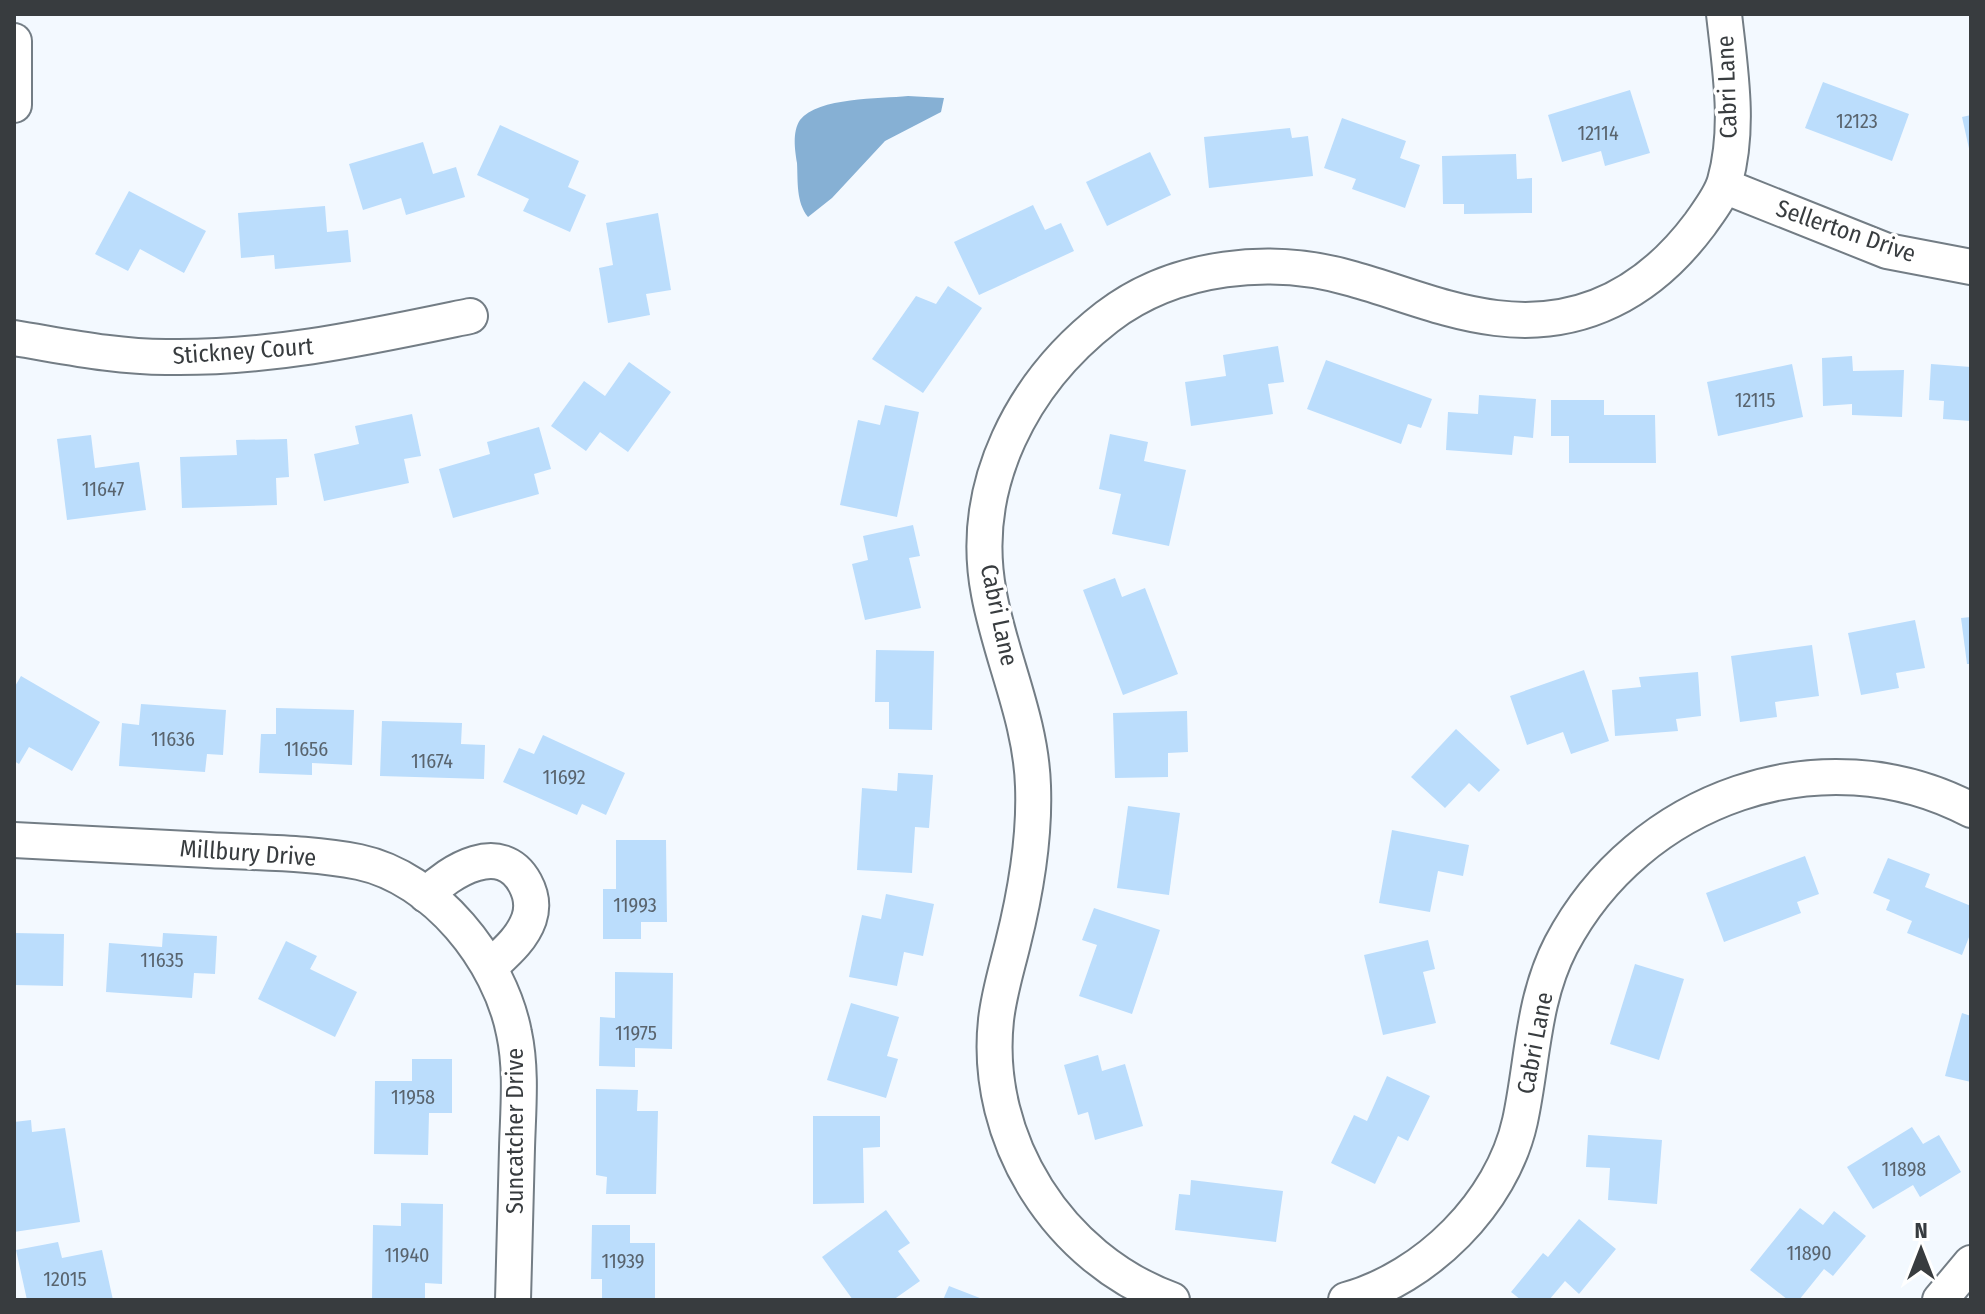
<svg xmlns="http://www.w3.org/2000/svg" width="1985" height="1314" font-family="'Fira Sans Condensed',sans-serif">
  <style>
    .water { fill: #86b0d4 }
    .building { fill: #bbddfc }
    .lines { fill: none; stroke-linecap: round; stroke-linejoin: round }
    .minor-casing { stroke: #737d85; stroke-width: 38 }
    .minor { stroke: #fff; stroke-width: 34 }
    .labels { text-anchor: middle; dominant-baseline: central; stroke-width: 7; stroke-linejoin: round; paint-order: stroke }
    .number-label { font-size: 20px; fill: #59646e }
    .street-label { font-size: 24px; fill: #383c3f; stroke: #fff }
  </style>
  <rect width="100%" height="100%" fill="#f3f9ff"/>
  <path class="water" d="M908,96L944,98L941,112L885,141L832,198L808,217C796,202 798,182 797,163C795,150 792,132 800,120C818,97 880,99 908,96Z"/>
  <g class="building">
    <polygon points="1823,82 1909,114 1892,161 1805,128"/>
    <polygon points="1630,90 1650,153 1605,166 1601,151 1562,162 1548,115"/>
    <polygon points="1971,115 1971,153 1970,153 1962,117"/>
    <polygon points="1342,118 1406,141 1400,158 1420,165 1405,208 1352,189 1356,179 1324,168"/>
    <polygon points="500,125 579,161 568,187 586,195 570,232 523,211 529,199 477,175"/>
    <polygon points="1290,128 1292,138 1308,136 1313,176 1209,188 1204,137"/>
    <polygon points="423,142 433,174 456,167 465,197 406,215 401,198 363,210 349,164"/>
    <polygon points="1150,152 1171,195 1107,226 1086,182"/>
    <polygon points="1516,154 1517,179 1532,178 1532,213 1464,214 1464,204 1443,204 1442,156"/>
    <polygon points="129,191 206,231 184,273 140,249 128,271 95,254"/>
    <polygon points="1033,205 1045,230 1061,223 1074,251 979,295 954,242"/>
    <polygon points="325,206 327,232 348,230 351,262 275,269 274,255 241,258 238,213"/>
    <polygon points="658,213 671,290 646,294 650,315 608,323 599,268 613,265 606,223"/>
    <polygon points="948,286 982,308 923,393 872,359 916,296 936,304"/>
    <polygon points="1278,346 1284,382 1268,384 1273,414 1191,426 1185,382 1226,376 1223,355"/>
    <polygon points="1852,356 1853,371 1904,370 1902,417 1852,415 1852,404 1823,406 1822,358"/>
    <polygon points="1326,360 1432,399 1421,428 1408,424 1401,444 1307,409"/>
    <polygon points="629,362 671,392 628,452 600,432 586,451 551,426 584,381 605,396"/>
    <polygon points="1792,364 1803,417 1718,436 1707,382"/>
    <polygon points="1931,364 1971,367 1971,421 1943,419 1944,401 1929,400"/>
    <polygon points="1479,395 1536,399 1533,438 1514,436 1512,455 1446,450 1448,412 1478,414"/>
    <polygon points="1551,400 1604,400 1604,415 1655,415 1656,463 1569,463 1569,436 1551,436"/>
    <polygon points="885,405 919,412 897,517 840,505 858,420 880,425"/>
    <polygon points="412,414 421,456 404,459 409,483 324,501 314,454 359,444 355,426"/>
    <polygon points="539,427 551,469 534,474 539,494 453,518 439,469 490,454 487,442"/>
    <polygon points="1110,434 1148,442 1144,461 1186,470 1169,546 1112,534 1121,494 1099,489"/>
    <polygon points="91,435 95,468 139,462 146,510 67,520 57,439"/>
    <polygon points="287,439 289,477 276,478 277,505 182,508 180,457 237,455 236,440"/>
    <polygon points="913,525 920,556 909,558 921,608 865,620 852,564 868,560 863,536"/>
    <polygon points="1115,578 1122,597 1145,588 1178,674 1123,695 1083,590"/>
    <polygon points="1971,617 1971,664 1967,664 1961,618"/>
    <polygon points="1915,620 1925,668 1896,673 1899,688 1861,695 1848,633"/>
    <polygon points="1812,645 1819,696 1775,702 1777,717 1740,722 1731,656"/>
    <polygon points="876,650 934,651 932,730 889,729 889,702 875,702"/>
    <polygon points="1584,670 1609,741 1571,754 1563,732 1527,745 1510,696"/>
    <polygon points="1698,672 1701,716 1676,719 1678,731 1615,736 1612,690 1641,687 1639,677"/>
    <polygon points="21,676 100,722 72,771 29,747 19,764 14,761 14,688"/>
    <polygon points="141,704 226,710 223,755 207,754 205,772 119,766 122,723 139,725"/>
    <polygon points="276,708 354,710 352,765 312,763 312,775 259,773 261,734 276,734"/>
    <polygon points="1187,711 1188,752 1168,753 1168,777 1115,778 1113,713"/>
    <polygon points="382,721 462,723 461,744 485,745 484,779 380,776"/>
    <polygon points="1456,729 1500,770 1479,792 1469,783 1445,808 1411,777"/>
    <polygon points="543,735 625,773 606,815 582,804 577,815 503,782 519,748 534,754"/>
    <polygon points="898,773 933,775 929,828 915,827 912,873 857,870 862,788 897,791"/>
    <polygon points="1128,806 1180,813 1169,895 1117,888"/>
    <polygon points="1392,830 1469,845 1463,876 1438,871 1430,912 1379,903"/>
    <polygon points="616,840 666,840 667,922 641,922 641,939 603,939 603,889 616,889"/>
    <polygon points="1805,856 1819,894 1797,902 1801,913 1724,942 1706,893"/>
    <polygon points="1888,858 1930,874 1925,887 1971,906 1971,932 1962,955 1907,933 1912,921 1886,910 1890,900 1873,893"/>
    <polygon points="886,894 934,904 923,956 904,952 897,986 849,977 862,915 881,919"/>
    <polygon points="1094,908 1160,930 1132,1014 1079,996 1097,945 1082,940"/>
    <polygon points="14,933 64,934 63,986 14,985"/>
    <polygon points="163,933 217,936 215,974 194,973 192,998 106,992 109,943 162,947"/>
    <polygon points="1428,940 1435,969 1423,972 1436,1023 1383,1035 1364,955"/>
    <polygon points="286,941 317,956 310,969 357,992 335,1037 258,999"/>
    <polygon points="1635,964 1684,979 1659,1060 1610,1044"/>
    <polygon points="615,972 673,973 672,1049 635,1048 635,1067 599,1066 600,1017 615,1018"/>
    <polygon points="851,1003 899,1017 887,1056 898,1059 886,1098 827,1080"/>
    <polygon points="1962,1013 1971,1016 1971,1082 1945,1076"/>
    <polygon points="1098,1055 1102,1071 1125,1064 1143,1126 1095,1140 1088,1112 1078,1115 1064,1065"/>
    <polygon points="412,1059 452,1059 452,1113 429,1113 428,1155 374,1154 375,1081 412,1081"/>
    <polygon points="1387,1076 1430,1096 1408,1141 1398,1136 1375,1184 1331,1163 1354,1115 1367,1121"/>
    <polygon points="596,1089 638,1090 637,1111 658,1111 656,1194 606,1194 607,1177 596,1175"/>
    <polygon points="813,1116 880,1116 880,1147 863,1148 864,1203 813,1204"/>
    <polygon points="31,1120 32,1132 65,1128 80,1222 14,1232 14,1122"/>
    <polygon points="1912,1127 1923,1144 1939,1135 1961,1172 1920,1197 1913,1185 1873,1209 1847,1167"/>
    <polygon points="1588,1135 1662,1140 1657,1204 1608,1200 1610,1168 1586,1167"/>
    <polygon points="1191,1180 1283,1191 1276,1242 1175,1230 1179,1194 1190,1195"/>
    <polygon points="401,1203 443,1204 442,1284 425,1283 425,1300 372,1300 373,1225 401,1226"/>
    <polygon points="1800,1208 1823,1225 1834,1211 1866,1236 1833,1276 1824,1269 1799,1300 1788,1300 1750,1270"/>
    <polygon points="886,1210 910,1243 898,1251 920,1281 893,1300 853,1300 822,1257"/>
    <polygon points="1579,1219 1616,1249 1579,1294 1565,1281 1549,1300 1521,1300 1511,1292 1543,1253 1548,1257"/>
    <polygon points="592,1225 630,1225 630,1243 655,1243 655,1300 602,1300 602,1279 591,1279"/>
    <polygon points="58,1242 62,1258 102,1250 113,1300 27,1300 16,1250"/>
    <polygon points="949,1286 985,1300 943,1300"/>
  </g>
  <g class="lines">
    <defs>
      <g id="minor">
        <polyline points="14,41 14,105"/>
        <polyline points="1724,186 1887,251 1971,267"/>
        <path d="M14,338C64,346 115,357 166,357C270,359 369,337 470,316"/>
        <path d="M14,840C79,843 143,847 208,850C258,853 310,852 359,862C435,878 500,960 514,1033C522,1070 518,1111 517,1148C516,1199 514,1249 513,1300"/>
        <path d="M426,895C450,871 501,839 525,883C531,894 533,907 529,919C522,939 505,953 490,967"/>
        <path d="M1172,1300C1059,1259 983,1140 996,1020C999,993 1007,968 1013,943C1026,891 1035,839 1033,786C1031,719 1001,659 989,594C968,485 1023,382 1107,317C1175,265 1272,255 1353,279C1400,292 1446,312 1496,318C1582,329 1650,291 1700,224C1709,211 1721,196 1725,181C1740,127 1730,69 1724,14"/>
        <path d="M1346,1300C1426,1278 1502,1203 1520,1121C1533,1061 1532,1001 1561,945C1638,798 1822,732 1971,810"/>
        <polyline points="1940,1300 1971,1263"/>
      </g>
    </defs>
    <use href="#minor" class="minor-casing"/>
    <use href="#minor" class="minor"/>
  </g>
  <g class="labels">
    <g class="number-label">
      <text x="1857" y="121">12123</text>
      <text x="1598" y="133">12114</text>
      <text x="1755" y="400">12115</text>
      <text x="103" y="489">11647</text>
      <text x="173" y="739">11636</text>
      <text x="306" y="749">11656</text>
      <text x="432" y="761">11674</text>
      <text x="564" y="777">11692</text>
      <text x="635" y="905">11993</text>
      <text x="162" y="960">11635</text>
      <text x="636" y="1033">11975</text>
      <text x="413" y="1097">11958</text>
      <text x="1904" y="1169">11898</text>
      <text x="1809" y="1253">11890</text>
      <text x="407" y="1255">11940</text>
      <text x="623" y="1261">11939</text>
      <text x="65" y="1279">12015</text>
    </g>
    <g class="street-label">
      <text transform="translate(1727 87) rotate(-92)">Cabri Lane</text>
      <text transform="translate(1846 231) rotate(19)">Sellerton Drive</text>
      <text transform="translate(243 351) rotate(-4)">Stickney Court</text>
      <text transform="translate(999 615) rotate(78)">Cabri Lane</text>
      <text transform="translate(248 853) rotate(4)">Millbury Drive</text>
      <text transform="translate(1535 1043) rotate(-79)">Cabri Lane</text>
      <text transform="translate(515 1131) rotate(-90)">Suncatcher Drive</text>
    </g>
  </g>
  <rect width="1985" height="1314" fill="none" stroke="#383c3f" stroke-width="32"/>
  <g transform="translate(1921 1250)" stroke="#ffffff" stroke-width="6" paint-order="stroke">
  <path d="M0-6L14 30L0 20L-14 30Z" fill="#383c3f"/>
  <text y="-12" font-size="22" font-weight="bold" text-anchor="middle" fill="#383c3f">N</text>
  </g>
</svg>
